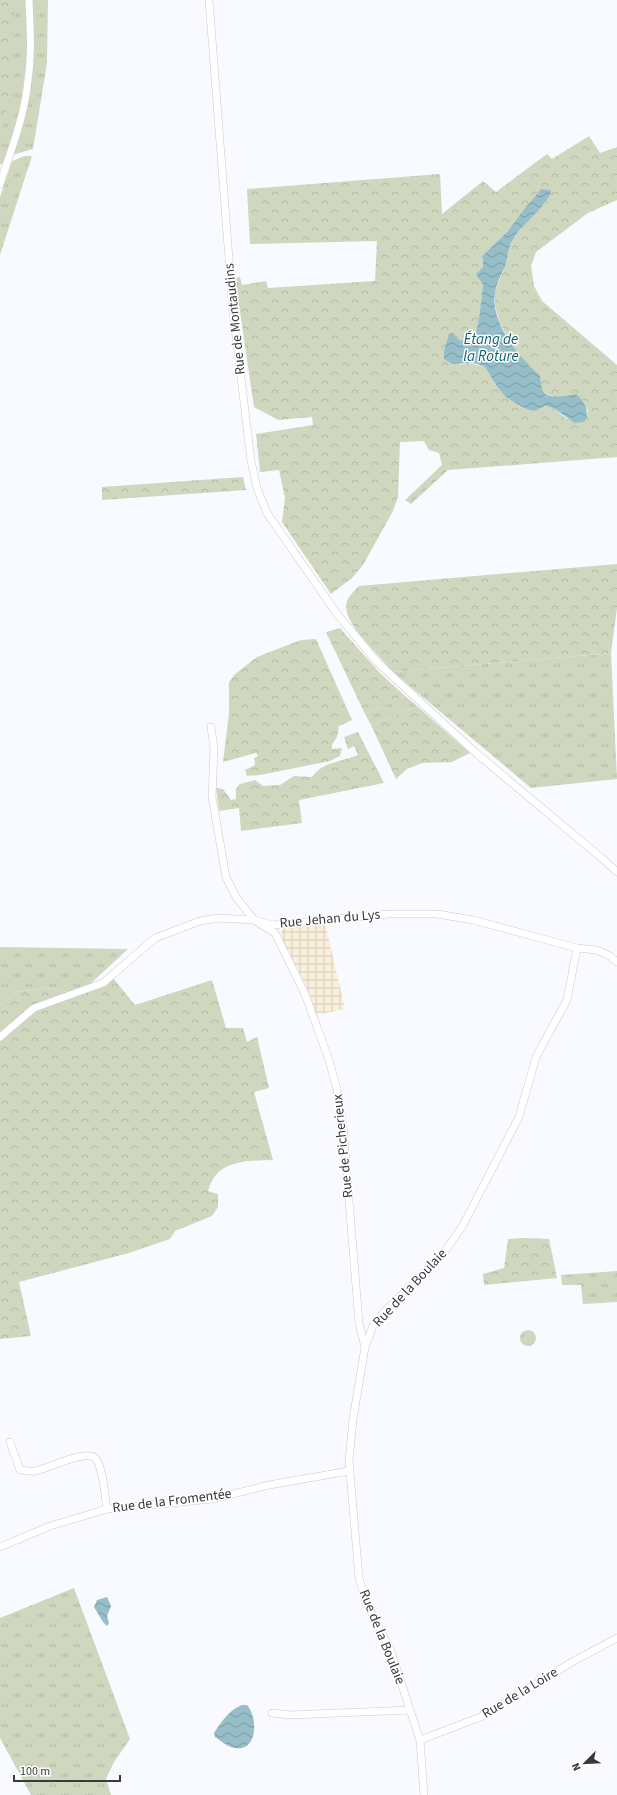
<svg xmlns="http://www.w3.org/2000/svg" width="617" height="1795" font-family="'Source Sans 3',sans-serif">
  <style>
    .industrial { fill: url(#industrial-grid) }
    .grass { fill: url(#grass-tufts) }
    .forest { fill: url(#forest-crowns); fill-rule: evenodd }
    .water { fill: url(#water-waves) }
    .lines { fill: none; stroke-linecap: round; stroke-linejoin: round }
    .minor-casing { stroke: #cacad0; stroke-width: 8 }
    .minor { stroke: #fff; stroke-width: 7 }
    .labels { text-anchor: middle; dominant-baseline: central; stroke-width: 3; stroke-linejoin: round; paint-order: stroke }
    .street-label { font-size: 14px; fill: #39393b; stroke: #fff }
    .water-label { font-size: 15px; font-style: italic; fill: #106071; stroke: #fff }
  </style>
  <defs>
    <pattern id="industrial-grid" width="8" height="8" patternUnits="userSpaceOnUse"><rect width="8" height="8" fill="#faefda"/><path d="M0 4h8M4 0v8" fill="none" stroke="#d7cebc"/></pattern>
    <pattern id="grass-tufts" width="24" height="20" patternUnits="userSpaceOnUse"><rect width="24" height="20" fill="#d0d7bf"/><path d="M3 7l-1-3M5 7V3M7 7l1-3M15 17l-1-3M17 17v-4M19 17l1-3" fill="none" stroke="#b3b9a5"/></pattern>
    <pattern id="forest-crowns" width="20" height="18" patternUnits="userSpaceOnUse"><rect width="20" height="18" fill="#d0d7bf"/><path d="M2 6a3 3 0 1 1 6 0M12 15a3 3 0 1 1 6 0" fill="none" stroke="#b3b9a5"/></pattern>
    <pattern id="water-waves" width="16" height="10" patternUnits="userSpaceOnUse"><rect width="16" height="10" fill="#96bec9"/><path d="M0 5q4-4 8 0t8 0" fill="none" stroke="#7b9ba4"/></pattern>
  </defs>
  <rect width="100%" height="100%" fill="#f9faff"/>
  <polygon class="industrial" points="325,923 345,1009 316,1015 306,986 280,936 283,927"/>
  <g class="grass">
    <polygon points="0,0 27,0 28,48 21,104 5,161 0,165"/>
    <polygon points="31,0 48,0 47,63 33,149 12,155 23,111"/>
    <polygon points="25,156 32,156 0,255 0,197 12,161"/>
    <polygon points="611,653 617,779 531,788 393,672"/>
    <polygon points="405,696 417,706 371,725 365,714"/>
    <polygon points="0,947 128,949 90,984 68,992 47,988 17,992 0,1005"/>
    <polygon points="617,1271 617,1302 583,1304 581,1285 562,1285 561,1275"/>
    <circle cx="528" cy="1338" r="8"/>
    <polygon points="74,1588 130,1739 114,1762 106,1779 111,1795 31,1795 0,1738 0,1618"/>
  </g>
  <g class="forest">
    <polygon points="0,0 16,0 11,45 11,94 0,136"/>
    <path d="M589,136L600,153L617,147V200L588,213L536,252L531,266L534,286L542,301L617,365V457L448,470L411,504L405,500L442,465L439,453L429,450L424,441L400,442L398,497L393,511L363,565L352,578L331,594L282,522L285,498L279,470L260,472L256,434L313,425L312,417L278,420L254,407L235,278L240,277L242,285L266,281L268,288L375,281L377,241L250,244L247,189L440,174L442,214L483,181L496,192L547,154L552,159ZM541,189L523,226L510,244L507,261L495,292V305L499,321L511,344L527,364L540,375C541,380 541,387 543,391C547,398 574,399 582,400L588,411L587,415L567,419L553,408L544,406L534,411C527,410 523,407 517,404C501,397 494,381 485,367L468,363L460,365L453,333L459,340L470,344L476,332L479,318L483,285L477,274C483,268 484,265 482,256L508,231L521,213Z"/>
    <polygon points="243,477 246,490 102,500 102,487"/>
    <path d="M617,564V608L611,653L393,672C380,656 347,627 346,607C346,598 353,592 359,586Z"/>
    <polygon points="340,628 380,673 405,696 365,714 326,632"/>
    <polygon points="316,639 352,720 339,726 337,737 332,745 332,749 342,748 340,756 330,761 260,775 247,776 245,770 255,765 254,758 258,756 256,753 223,762 229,714 229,682 235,674 257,657 267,653 301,640"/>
    <polygon points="417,706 470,753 452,762 422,763 407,769 396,779 371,725"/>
    <path d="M358,732L384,783L299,800L302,823L241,831L239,808L219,811L216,788L223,789L231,800L236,799V789L240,784L255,780L263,786L280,785L294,776L312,777C323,761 342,762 358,755L354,746L348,749L344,737Z"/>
    <path d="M113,978L135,1005L212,980L226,1028H243L247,1042L257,1037L269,1088L254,1092L273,1160C246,1161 217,1159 208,1191L218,1194V1207L212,1216L175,1231L170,1239L129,1253L19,1282L31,1336L0,1339V1039L36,1009L106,986Z"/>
    <polygon points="47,988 68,992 34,1005 0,1033 0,1005 17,992"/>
    <polygon points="524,1238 549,1239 557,1278 484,1285 483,1274 504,1268 508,1239"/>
  </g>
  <g class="water">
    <path d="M541,189L550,190L551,193C541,212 521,224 511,243C508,250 508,257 506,264C502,273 497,283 495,293C490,322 519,358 540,375C541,380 541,387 543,391C548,400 568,396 576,394C584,401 589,409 586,420L583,422L575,423L553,408L545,406L534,411C527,410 523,407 517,404C501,397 494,381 485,367C480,365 475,363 469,363C457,363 456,367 444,359V351L449,334L453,333L459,340L468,341L470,344L476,332L479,318L483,285L476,274C484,268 484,265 482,256L508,231L521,213Z"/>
    <polygon points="107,1597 111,1606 107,1616 109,1623 107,1626 103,1622 94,1607 97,1600"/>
    <path d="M242,1705H247C258,1717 258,1752 235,1748C228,1747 221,1741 215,1737L214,1733C222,1721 229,1710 242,1705Z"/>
  </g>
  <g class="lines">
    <defs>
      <g id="minor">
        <polyline points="209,0 233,311 251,461 257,488 267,513 337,614 377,662 476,753 604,860 617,872"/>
        <path d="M0,184C11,150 25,115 28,80C32,53 30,27 29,0"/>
        <polyline points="211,727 214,748 212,797 226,877 236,897 254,920 275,933 305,994 329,1060 337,1089 343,1126 359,1323 365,1347"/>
        <polyline points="0,1037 34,1008 103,983 155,938 200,921 217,918 254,920 273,925 389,914 437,914 473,920 577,948 597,950 610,956 617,962"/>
        <path d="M10,1442L20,1470C25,1470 31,1472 35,1471C48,1469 85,1449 95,1458C103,1465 105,1498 107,1509"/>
        <polyline points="0,1547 50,1526 107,1509 213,1499 269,1485 349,1471"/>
        <polyline points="272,1713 290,1715 410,1710"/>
        <polyline points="420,1740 483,1716 572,1662 617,1638"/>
        <polyline points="424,1795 420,1740 390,1649 366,1602 359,1578 349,1461 353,1419 365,1347 373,1326 384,1312 443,1254 462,1227 519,1117 536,1057 567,1000 577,948"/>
      </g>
    </defs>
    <use href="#minor" class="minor-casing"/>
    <use href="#minor" class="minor"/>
  </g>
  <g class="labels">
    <g class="street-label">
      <text transform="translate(235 319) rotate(-96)">Rue de Montaudins</text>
      <text transform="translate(330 919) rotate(-5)">Rue Jehan du Lys</text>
      <text transform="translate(343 1146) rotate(-96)">Rue de Picherieux</text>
      <text transform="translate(410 1288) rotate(-47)">Rue de la Boulaie</text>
      <text transform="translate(172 1501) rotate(-7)">Rue de la Fromentée</text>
      <text transform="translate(382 1637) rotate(68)">Rue de la Boulaie</text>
      <text transform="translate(520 1693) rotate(-31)">Rue de la Loire</text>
    </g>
    <g class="water-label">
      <text x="491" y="339">Étang de<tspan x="491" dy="17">la Roture</tspan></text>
    </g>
  </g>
  <g transform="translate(585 1763) rotate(246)" stroke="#ffffff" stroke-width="3" paint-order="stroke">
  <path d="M0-3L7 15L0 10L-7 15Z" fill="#39393b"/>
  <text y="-6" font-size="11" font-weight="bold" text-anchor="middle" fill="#39393b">N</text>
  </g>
  <path d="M14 1775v6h106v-6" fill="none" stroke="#39393b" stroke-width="2"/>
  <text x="20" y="1775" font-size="12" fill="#39393b" stroke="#ffffff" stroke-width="3" paint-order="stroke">100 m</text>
</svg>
